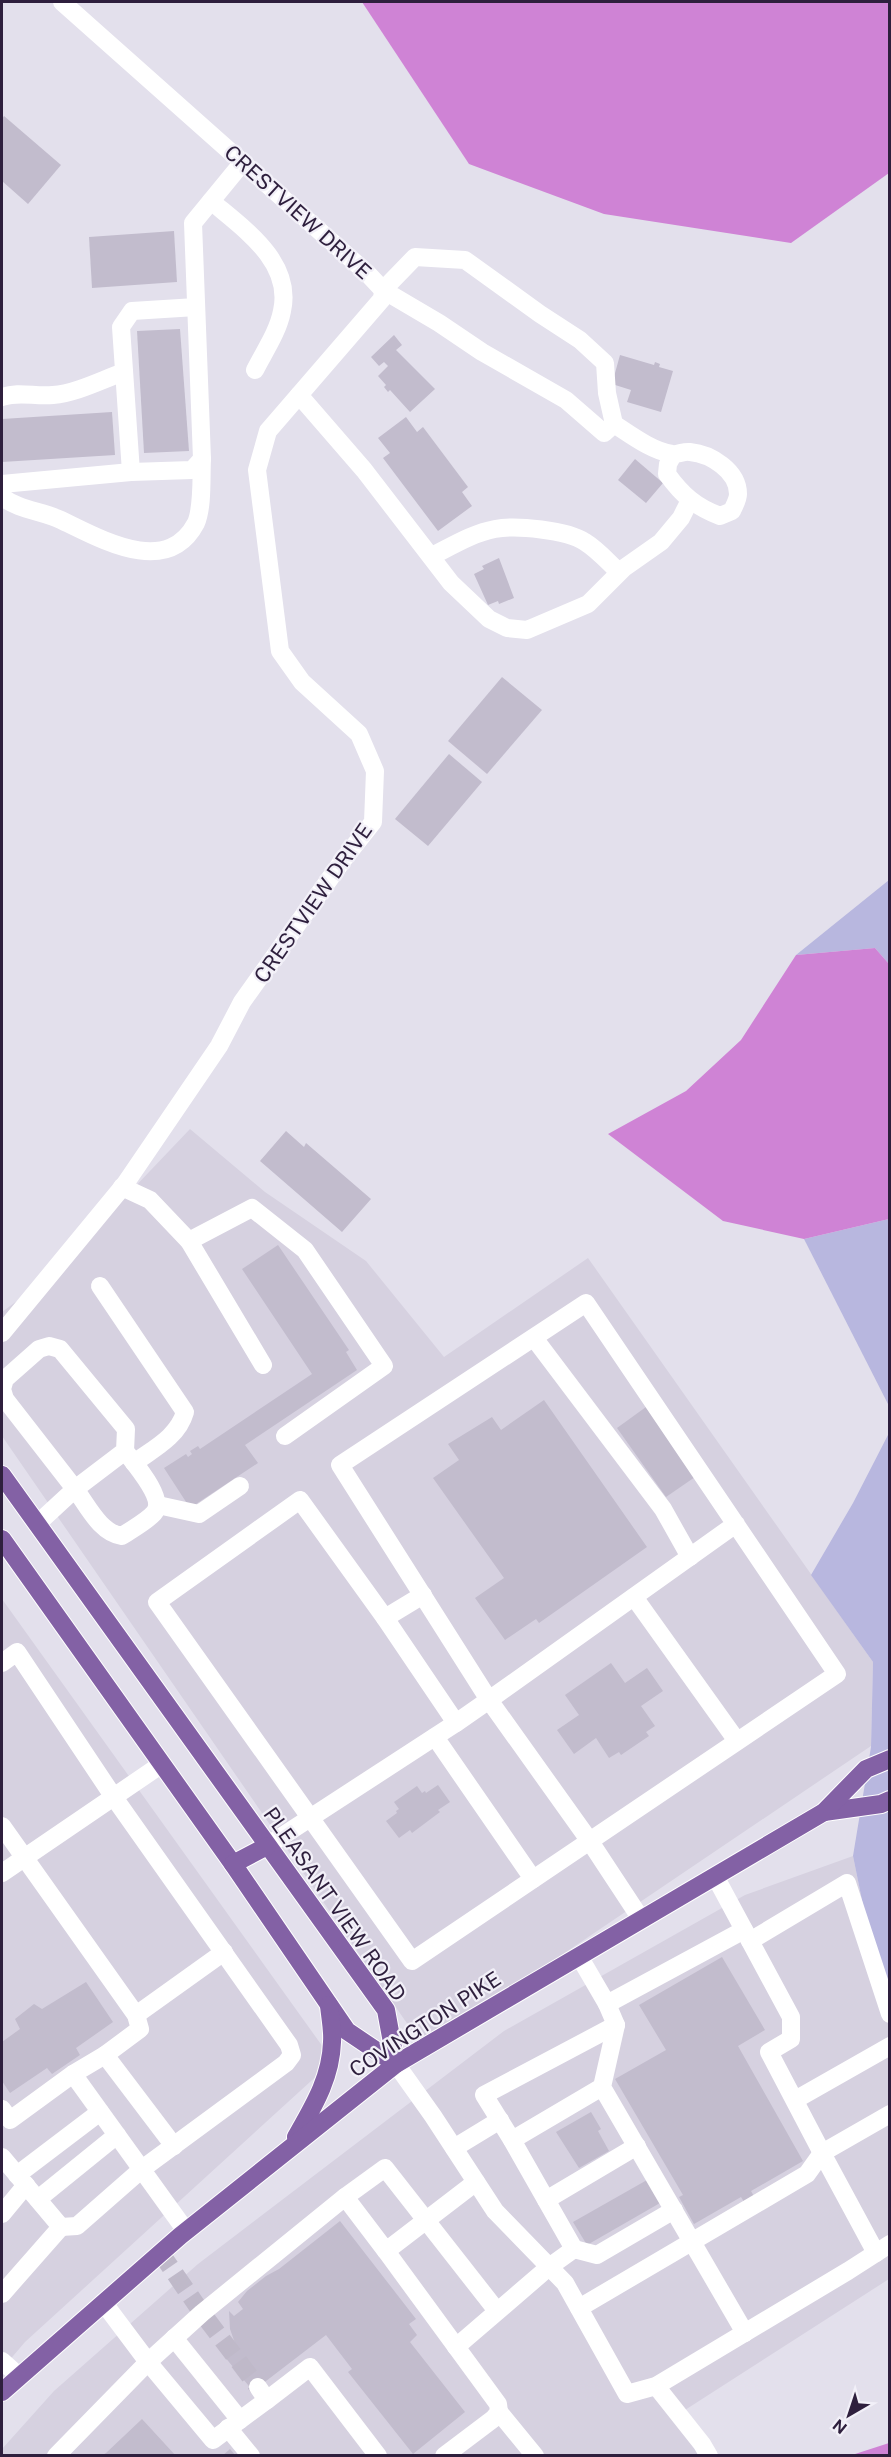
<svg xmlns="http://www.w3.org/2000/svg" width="891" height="2457" font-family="'Public Sans',sans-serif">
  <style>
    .built { fill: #d6d1e0 }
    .green { fill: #b8b7df }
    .water { fill: #cf83d5 }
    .building { fill: #c2bccd }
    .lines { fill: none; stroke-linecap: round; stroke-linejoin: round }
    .minor-tunnel { stroke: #bfb9c9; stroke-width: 18; stroke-dasharray: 18 9; stroke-linecap: butt }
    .major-casing { stroke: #fff; stroke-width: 20 }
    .minor { stroke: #fff; stroke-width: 18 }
    .major { stroke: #8361a5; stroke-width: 18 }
    .labels { text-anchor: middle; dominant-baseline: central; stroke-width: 4.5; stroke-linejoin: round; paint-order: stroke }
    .street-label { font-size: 21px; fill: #2e1f3d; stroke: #f2f0f8 }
  </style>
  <rect width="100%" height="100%" fill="#e3e0ec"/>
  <g class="built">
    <polygon points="190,1129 265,1192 366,1261 444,1357 588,1258 873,1662 871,1746 424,2048 2,1436 2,1312 48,1278"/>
    <polygon points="2,1599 333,2061 25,2342 2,2369"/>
    <polygon points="853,1856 865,1915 889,1995 889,2279 685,2410 717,2455 2,2456 2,2449 54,2391 198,2264 504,2031 745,1895"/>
  </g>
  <g class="green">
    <polygon points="889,880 889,964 875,948 796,955"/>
    <polygon points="889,1219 890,1219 889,1406 804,1239"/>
    <polygon points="889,1433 889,1995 865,1915 853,1856 871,1747 873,1662 811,1575 853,1503"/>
  </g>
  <g class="water">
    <polygon points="362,2 889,2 889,173 791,243 604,214 469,164"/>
    <polygon points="875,948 889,964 889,1219 804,1239 723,1221 608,1134 686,1091 741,1040 796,955"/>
    <polygon points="889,2443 889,2455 852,2455"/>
  </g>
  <g class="building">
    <polygon points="4,116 61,165 28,204 2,181 2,119"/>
    <polygon points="174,231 177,282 92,288 89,237"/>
    <polygon points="180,329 189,451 144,453 137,331"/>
    <polygon points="394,335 402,345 396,350 435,389 410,412 390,390 388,392 384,387 386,385 378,376 388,366 384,362 379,366 371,357"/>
    <polygon points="620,355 654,365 655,362 660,364 659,367 673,371 661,412 627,402 631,390 612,384"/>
    <polygon points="112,412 115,455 2,462 2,419"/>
    <polygon points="406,417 417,432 423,427 468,487 462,492 472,506 438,531 383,458 390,453 378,438"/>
    <polygon points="635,459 663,483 646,503 618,480"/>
    <polygon points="499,558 514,598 499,604 498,601 488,605 474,574 484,569 482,566"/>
    <polygon points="502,677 542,710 487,774 448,741"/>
    <polygon points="449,754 482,782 428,846 395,819"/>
    <polygon points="286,1131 304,1147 306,1143 371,1199 342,1232 260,1161"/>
    <polygon points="278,1245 349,1350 346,1352 357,1370 245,1445 258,1463 190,1508 164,1468 186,1454 188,1457 192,1454 190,1451 198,1446 200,1449 312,1374 242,1269"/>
    <polygon points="544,1400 647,1547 539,1623 536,1619 505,1640 475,1598 504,1578 433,1478 459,1460 448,1444 492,1417 501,1430"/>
    <polygon points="646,1407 695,1477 666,1497 617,1428"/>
    <polygon points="611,1663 625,1683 647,1668 663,1691 641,1706 655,1726 646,1732 649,1736 621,1755 619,1752 609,1758 596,1738 574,1754 557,1730 579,1715 565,1695"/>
    <polygon points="438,1785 450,1802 438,1810 440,1812 412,1833 410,1830 399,1838 386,1821 397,1813 396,1811 399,1809 394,1802 417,1786 422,1793 425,1791 426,1793"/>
    <polygon points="722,1957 765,2030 738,2046 803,2161 751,2191 756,2200 746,2205 741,2197 694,2224 679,2197 683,2195 615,2079 666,2050 639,2005"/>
    <polygon points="86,1982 113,2022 76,2048 80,2055 52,2074 47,2068 10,2093 2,2081 2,2042 20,2029 15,2019 34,2004 42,2009"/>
    <polygon points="591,2112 601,2129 598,2131 609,2151 579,2168 556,2132"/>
    <polygon points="647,2180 660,2203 587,2245 573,2222"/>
    <polygon points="340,2221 416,2319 409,2324 417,2335 410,2342 465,2412 413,2454 348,2372 352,2369 326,2335 253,2391 224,2356 236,2346 230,2329 229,2311 234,2316 243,2309 238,2302 247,2291 266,2276 279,2269"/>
    <polygon points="142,2419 176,2456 101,2456 106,2453"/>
    <polygon points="230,2449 236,2456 222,2456"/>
  </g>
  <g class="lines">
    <polyline class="minor-tunnel" points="160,2252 202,2313 258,2387"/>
    <defs>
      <g id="major">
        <polyline points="2,1475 386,2010 396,2064"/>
        <polyline points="2,1539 233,1864 347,2031 396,2064"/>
        <polyline points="824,1812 881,1804 890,1800"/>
        <polyline points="233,1864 267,1846"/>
        <path d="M296,2137C313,2107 331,2078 332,2042C333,2030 330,2017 329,2005"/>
        <polyline points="2,2392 180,2236 396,2064 824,1812 866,1769 890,1759"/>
      </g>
    </defs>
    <use href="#major" class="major-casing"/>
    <g class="minor">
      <path d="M211,201C244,229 293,262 282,311C278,332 264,352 255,370"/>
      <polygon points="415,257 465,260 540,314 580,340 605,363 607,393 614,424 604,433 566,400 482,352 439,323 383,290"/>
      <polyline points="299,395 364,470 451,583 489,619 507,628 527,630 588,604 624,568 661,542 681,518 690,500"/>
      <path d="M2,397C19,391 35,397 53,395C77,393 101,380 124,372"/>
      <path d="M614,424C631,435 652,451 672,454C677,455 684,451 690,452C711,454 738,471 738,494C738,500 734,506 732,511L720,516C696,507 682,495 667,474L668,464L673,455"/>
      <polyline points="131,472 121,327 132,311 196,307"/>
      <polyline points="2,484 131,472 192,470 202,459 193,223 243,162"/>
      <path d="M2,497C19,510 42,511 61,520C101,539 167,578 196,523C203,507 201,476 202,459"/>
      <path d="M432,556C452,546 473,533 495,529C516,525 567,530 585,542C598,550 608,562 619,572"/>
      <polyline points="122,1187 150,1200 189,1241 263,1365"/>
      <polyline points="189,1241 252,1208 305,1250 384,1366 285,1436"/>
      <path d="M100,1286L185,1412C178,1437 153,1449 134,1463"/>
      <polyline points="2,1333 125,1184 219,1046 242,1002 343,860 373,822 375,771 359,734 302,682 280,651 257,470 268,431 382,299 383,290 368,274 62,2"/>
      <polyline points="534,1338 663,1509 690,1557"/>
      <polyline points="158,1505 199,1514 240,1486"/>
      <path d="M37,1524L75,1489C88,1506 100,1533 122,1536C132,1529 146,1522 154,1513C166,1499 134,1463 125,1451L75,1489L5,1399L2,1389L5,1379L39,1349L49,1346L60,1349L126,1429L125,1451"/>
      <polyline points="634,1597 737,1741"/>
      <polyline points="385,1618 423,1595"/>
      <polyline points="2,1663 17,1652 113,1796 289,2045 292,2055 286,2063 142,2169 77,2226 61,2227"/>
      <polyline points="435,1737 533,1879"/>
      <polyline points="2,1826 136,2015 140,2029 105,2055 73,2074 10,2120 2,2109"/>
      <polyline points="267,1846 456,1723"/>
      <polyline points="2,1873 162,1764"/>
      <polyline points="715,1876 791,2017 791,2039 769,2052 822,2153 890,2114"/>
      <path d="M641,1919L589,1840L489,1700L340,1465L586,1303C670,1427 753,1551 837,1674L412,1961L157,1602L300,1500L385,1618L456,1723L489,1700L736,1524"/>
      <polyline points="750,1941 847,1883 890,2014"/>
      <polyline points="579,1956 607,2004 744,1930"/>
      <polyline points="136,2015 224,1952"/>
      <polyline points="616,2025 602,2087 745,2333"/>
      <polyline points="105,2055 174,2146"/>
      <polyline points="396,2064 433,2116 495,2211 565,2283 627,2394 656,2386 848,2271 890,2244"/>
      <polyline points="73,2074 186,2231"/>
      <polyline points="795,2100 890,2046"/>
      <polyline points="512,2140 602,2087"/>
      <polyline points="454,2148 500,2120"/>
      <polyline points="2,2157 61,2227 2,2294"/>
      <polyline points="17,2175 100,2112"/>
      <polyline points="345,2197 385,2168 497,2311"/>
      <polyline points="38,2199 117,2135"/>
      <polyline points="546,2200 637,2146"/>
      <polyline points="2,2214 26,2185"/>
      <polyline points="574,2249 597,2255 674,2210"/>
      <polyline points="386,2251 498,2404 499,2412 493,2419 444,2456"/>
      <polyline points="103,2302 148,2362 213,2440 267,2400 258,2387"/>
      <polyline points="579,2308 807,2174 822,2153 876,2253"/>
      <polyline points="174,2338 240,2420"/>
      <polyline points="456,2347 549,2267 574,2249 512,2140 484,2095 616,2025 607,2004"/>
      <polyline points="2,2361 20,2377"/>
      <polyline points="656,2386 702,2444 709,2456"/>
      <polyline points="267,2400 310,2367 378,2456"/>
      <polyline points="499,2412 535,2456"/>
      <polyline points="228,2428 251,2456"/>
      <polyline points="56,2456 148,2362 202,2313 345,2197 386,2251 476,2182"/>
    </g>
    <use href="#major" class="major"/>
  </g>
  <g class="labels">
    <g class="street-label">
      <text transform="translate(298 212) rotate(42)">CRESTVIEW DRIVE</text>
      <text transform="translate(313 903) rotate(-55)">CRESTVIEW DRIVE</text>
      <text transform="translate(335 1904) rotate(55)">PLEASANT VIEW ROAD</text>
      <text transform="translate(425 2024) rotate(-33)">COVINGTON PIKE</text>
    </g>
  </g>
  <rect width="891" height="2457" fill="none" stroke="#2e1f3d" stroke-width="6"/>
  <g transform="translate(849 2415) rotate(219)" stroke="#f2f0f8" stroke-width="4.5" paint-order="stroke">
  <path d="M0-4.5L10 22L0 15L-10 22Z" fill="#2e1f3d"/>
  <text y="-9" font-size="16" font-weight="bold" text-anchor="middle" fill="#2e1f3d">N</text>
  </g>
</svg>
